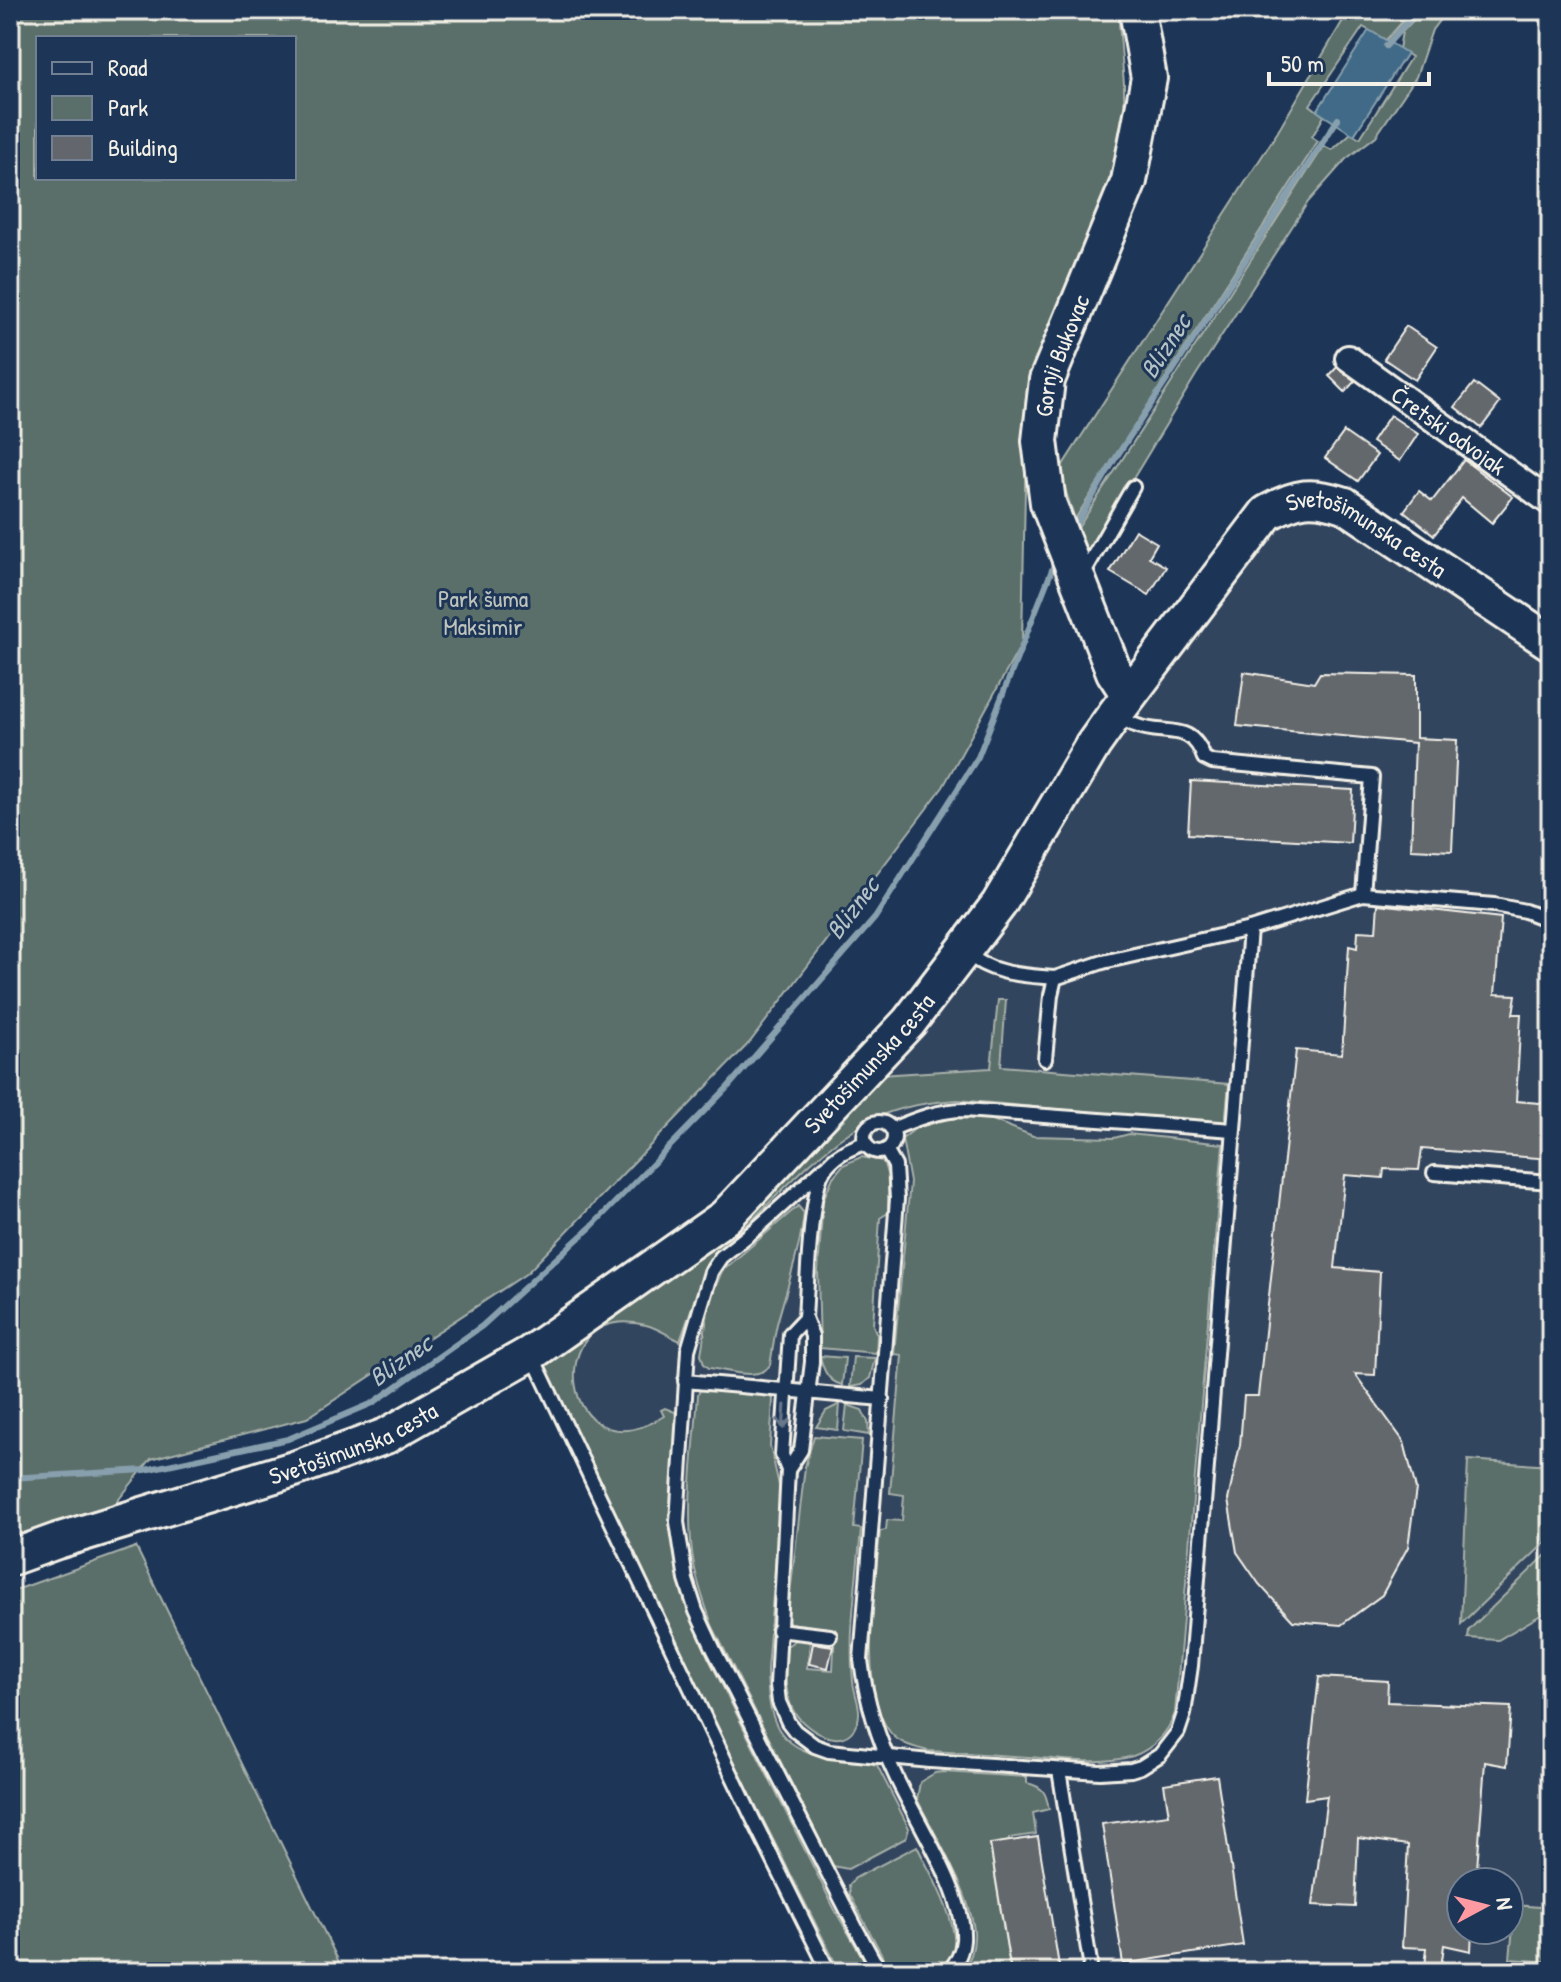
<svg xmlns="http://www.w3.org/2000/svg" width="1561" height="1982" font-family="'Patrick Hand',sans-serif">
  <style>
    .built { fill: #32445e; fill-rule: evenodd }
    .green { fill: #5a6e6a; stroke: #a7b0a9; stroke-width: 2; fill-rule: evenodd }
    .water { fill: #406a87; stroke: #88a0ae; stroke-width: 2 }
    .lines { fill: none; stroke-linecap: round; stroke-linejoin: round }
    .stream { stroke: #88a0ae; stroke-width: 6 }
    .building { fill: #63676d; stroke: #f4f1e8; stroke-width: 2 }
    .lane-casing { stroke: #f4f1e8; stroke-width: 18 }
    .street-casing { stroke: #f4f1e8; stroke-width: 30 }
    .secondary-casing { stroke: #f4f1e8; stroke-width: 40 }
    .lane { stroke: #1d3557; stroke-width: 12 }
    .street { stroke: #1d3557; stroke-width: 24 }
    .secondary { stroke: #1d3557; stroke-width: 34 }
    .oneway { stroke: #68778a }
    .labels { text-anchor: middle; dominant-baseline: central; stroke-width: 6; stroke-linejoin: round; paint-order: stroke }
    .street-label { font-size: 24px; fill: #f4f1e8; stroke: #1d3557 }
    .park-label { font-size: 24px; fill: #bec3bc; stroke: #1d3557 }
    .water-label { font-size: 26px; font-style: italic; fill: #b5c2c6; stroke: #1d3557 }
  </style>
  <rect width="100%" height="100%" fill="#1d3557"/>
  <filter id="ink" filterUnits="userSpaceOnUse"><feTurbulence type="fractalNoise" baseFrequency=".0125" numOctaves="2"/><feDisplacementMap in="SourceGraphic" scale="16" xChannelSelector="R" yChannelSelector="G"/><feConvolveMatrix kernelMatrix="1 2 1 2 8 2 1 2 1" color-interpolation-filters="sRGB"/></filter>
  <g filter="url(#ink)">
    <path class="built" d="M1339,510L1551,658V1972H837L672,1635L542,1355L734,1219L945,986L1152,677L1273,518ZM1461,1882H1509V1930H1461Z"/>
    <g class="green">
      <path d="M11,10H1118L1124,84L1125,177L1027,386L1022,643L943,787L750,1042L527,1273L307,1418L151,1459L112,1508L10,1541ZM38,38H294V178H38Z"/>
      <polygon points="1352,10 1413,10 1386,40 1363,27 1310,105 1324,116 1312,137 1318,141 1075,519 1059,471 1277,133 1345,17"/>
      <polygon points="1423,10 1447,10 1432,30 1416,77 1376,136 1346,159 1308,202 1196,375 1088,553 1078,528 1324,146 1332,150 1351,133 1360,138 1411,57 1399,49 1402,32"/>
      <path d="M998,1000H1006L1001,1066L1229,1084L1225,1124L958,1100C927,1102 890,1108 863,1124C810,1154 761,1215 715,1256L704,1273L680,1341C669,1336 658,1328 646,1325C538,1298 560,1481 664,1416L661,1410L665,1408L675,1412L677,1418L671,1521L682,1591L708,1657L836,1912L871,1972H840L646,1588L538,1356L879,1075L991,1068Z"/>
      <path d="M952,1118L990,1119L1033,1136L1114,1138L1129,1134L1223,1144L1175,1713C1168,1733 1153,1749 1133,1756C1103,1765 1070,1760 1040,1758C1003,1755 965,1753 928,1751C914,1747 899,1744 890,1732C857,1690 876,1582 880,1531L886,1530L887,1520L902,1521L904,1495L890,1493L902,1355L894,1354L910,1182L902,1139L916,1128Z"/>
      <polygon points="861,1157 883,1161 888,1177 888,1213 880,1218 873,1325 877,1335 876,1353 820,1348 818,1271 823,1200 833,1177 843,1165"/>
      <path d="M798,1206L804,1213C800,1250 788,1284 778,1320C774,1334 773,1350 770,1365C760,1382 727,1370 709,1368L704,1364L701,1354L710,1300L722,1271Z"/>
      <path d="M820,1356L845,1358L842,1385C827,1381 823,1369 820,1356Z"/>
      <polygon points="853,1357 875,1358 870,1378 862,1385 850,1387"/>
      <path d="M701,1389L770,1396L773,1399L770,1446L781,1494L767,1670C768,1727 780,1751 839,1760C852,1762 865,1761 877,1765L909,1828L906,1838L848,1869L833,1866L712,1625C704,1601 695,1577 692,1552C686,1500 695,1446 698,1394Z"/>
      <polygon points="840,1404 838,1430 816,1427 826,1411"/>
      <polygon points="847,1405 862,1410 868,1422 869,1435 844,1431"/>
      <path d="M814,1436L862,1440L854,1528L861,1529C857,1579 848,1632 853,1681C854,1695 863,1710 857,1723C844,1756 800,1728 791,1706C785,1689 783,1663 787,1646L797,1639L804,1638L810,1643L807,1668L833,1670L835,1629L790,1623L787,1620L805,1467Z"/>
      <polygon points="1468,1460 1551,1466 1551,1537 1461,1624"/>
      <polygon points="136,1547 336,1956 344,1972 10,1972 10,1592"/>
      <polygon points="1551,1550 1551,1609 1498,1640 1468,1638 1469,1630"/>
      <path d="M943,1772L1027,1777V1783C1044,1787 1046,1793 1049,1809L1033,1813L1036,1834L1009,1838V1841L990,1845L1011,1972H962C971,1960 975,1946 974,1931C970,1892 935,1835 917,1799L920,1782L935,1773Z"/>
      <path d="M917,1846C929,1872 985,1961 932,1972C919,1975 899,1974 889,1968L850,1895L849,1885L855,1878Z"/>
      <polygon points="1515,1905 1551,1908 1551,1962 1510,1959"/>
    </g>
    <polygon class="water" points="1369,30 1407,53 1354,135 1317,111"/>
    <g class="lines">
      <g class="stream">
        <polyline points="1386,46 1418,10"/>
        <polyline points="1071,533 1115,459 1338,119"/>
        <polyline points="10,1478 145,1470 288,1439 373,1403 482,1326 591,1227 728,1087 875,918 978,757 1057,557"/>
      </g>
    </g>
    <g class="building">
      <polygon points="1406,326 1437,347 1415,380 1384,359"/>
      <polygon points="1337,367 1355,381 1345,392 1329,376"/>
      <polygon points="1474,383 1500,403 1481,428 1455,407"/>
      <polygon points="1390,415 1418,434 1400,461 1372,442"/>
      <polygon points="1344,432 1377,455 1358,481 1325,458"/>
      <polygon points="1464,460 1513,497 1492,523 1462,498 1434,535 1404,511 1419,491 1432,501"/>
      <polygon points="1135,530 1157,543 1149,557 1166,567 1149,595 1110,572"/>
      <polygon points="1244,672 1314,683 1320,673 1416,675 1416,738 1457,740 1452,851 1411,849 1415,743 1237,726"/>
      <polygon points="1191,781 1353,790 1350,843 1188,834"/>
      <polygon points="1378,904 1501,918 1495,994 1516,995 1513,1014 1521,1014 1516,1101 1551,1104 1551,1159 1422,1149 1419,1170 1384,1169 1383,1178 1345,1175 1335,1268 1380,1272 1375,1375 1355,1374 1404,1442 1416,1489 1408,1547 1382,1595 1341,1625 1293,1621 1259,1584 1237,1552 1228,1500 1240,1445 1244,1396 1258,1396 1296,1050 1342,1054 1349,946 1357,948 1358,931 1376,932"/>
      <polygon points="813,1643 833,1646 828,1668 809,1664"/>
      <polygon points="1319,1677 1388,1681 1387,1702 1511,1707 1507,1766 1485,1762 1476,1882 1461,1882 1461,1930 1472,1930 1471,1951 1444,1945 1441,1968 1425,1967 1427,1948 1402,1947 1408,1845 1358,1838 1355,1907 1313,1905 1327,1796 1305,1799"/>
      <polygon points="1217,1776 1243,1945 1123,1964 1102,1824 1169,1815 1164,1784"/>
      <polygon points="1038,1837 1060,1972 1011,1972 990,1844"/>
    </g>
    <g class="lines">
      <defs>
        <g id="lane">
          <polyline points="1082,576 1133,487"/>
          <path d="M1118,715C1123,718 1129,723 1135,725C1164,737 1191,720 1204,758L1212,762L1372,777L1363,894"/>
          <path d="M965,952C992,975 1022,975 1055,978"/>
          <polyline points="1045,1059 1051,995 1055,978 1103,962 1250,929"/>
          <circle cx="879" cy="1137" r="15"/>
          <path d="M892,1129C916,1119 939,1110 965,1110L1233,1130"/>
          <path d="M886,1150L895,1166L897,1199L861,1660C866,1701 878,1739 896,1777C915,1819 966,1895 963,1940C962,1953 956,1964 947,1972"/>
          <polyline points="825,1167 756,1229 721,1257 711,1272 688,1350 677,1522 686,1580 696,1611 714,1650 856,1928 874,1961 885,1972"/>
          <polyline points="1434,1173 1551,1182"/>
          <polyline points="805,1318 790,1334 782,1455 788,1470 777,1685 779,1702 788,1722 795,1731 815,1746 829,1751 930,1761 1100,1772 1131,1770 1141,1767 1160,1755 1178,1732 1184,1714 1191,1666 1250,929 1363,894 1494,905 1525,911 1551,921"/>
          <polyline points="532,1355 753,1819 829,1972"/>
          <polyline points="685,1381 882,1399"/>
          <path d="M788,1470L801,1450L812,1362V1336L805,1318C807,1288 810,1190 824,1170C834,1155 848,1149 865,1143"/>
          <polyline points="778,1630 830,1636"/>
          <polyline points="1059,1770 1090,1962 1089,1972"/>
        </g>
        <g id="street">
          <path id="s1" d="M1348,358L1551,503"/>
        </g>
        <g id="secondary">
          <path id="s2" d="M1129,695L1114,672L1048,503L1040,441L1047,380L1129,181L1149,78L1137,10"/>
          <path id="s3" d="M10,1558L57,1541L294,1469L386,1436L531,1353L725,1217L909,1022L999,904L1093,745L1115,714L1267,513C1297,496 1312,494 1345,505L1551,643"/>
        </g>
      </defs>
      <use href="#lane" class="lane-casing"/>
      <use href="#street" class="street-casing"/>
      <use href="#secondary" class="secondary-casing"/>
      <use href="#lane" class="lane"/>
      <use href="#street" class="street"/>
      <use href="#secondary" class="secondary"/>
    </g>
    <defs><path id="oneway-shaft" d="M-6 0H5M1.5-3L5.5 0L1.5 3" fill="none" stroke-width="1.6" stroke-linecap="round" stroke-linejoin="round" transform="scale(2)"/></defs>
    <use class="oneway" href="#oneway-shaft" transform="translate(784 1417) rotate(94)"/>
  </g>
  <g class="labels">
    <g class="street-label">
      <text stroke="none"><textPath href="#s2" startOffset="360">Gornji Bukovac</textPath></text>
      <text stroke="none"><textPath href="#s1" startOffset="124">Čretski odvojak</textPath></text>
      <text stroke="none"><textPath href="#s3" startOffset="1802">Svetošimunska cesta</textPath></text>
      <text stroke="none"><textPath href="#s3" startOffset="1010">Svetošimunska cesta</textPath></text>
      <text stroke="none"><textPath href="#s3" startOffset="362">Svetošimunska cesta</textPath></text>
    </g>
    <g class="park-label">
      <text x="483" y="598">Park šuma<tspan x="483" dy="28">Maksimir</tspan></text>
    </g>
    <g class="water-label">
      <text transform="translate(1165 346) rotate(-57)">Bliznec</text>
      <text transform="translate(852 908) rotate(-53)">Bliznec</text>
      <text transform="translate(400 1360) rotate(-35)">Bliznec</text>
    </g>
  </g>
  <rect width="1561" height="1982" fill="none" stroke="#1d3557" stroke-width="40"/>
  <rect x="20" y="20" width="1521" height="1942" fill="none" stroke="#f4f1e8" stroke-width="3" filter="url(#ink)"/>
  <rect x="36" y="36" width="260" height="144" fill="#1d3557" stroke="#738091" stroke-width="2"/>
  <rect x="52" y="62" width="40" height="12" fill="#1d3557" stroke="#738091" stroke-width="2"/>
  <text x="108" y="76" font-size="24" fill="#f4f1e8">Road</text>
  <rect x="52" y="96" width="40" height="24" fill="#5a6e6a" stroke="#738091" stroke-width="2"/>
  <text x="108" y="116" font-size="24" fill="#f4f1e8">Park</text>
  <rect x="52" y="136" width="40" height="24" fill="#63676d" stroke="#738091" stroke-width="2"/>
  <text x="108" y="156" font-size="24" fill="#f4f1e8">Building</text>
  <g transform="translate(1485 1906) rotate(83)"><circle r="38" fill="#1d3557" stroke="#738091" stroke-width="2"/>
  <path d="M0-6L14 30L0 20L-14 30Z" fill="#ff9aa2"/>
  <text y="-12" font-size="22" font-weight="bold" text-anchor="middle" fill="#f4f1e8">N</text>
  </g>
  <path d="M1269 72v12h160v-12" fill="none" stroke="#f4f1e8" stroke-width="4"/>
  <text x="1281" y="72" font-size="24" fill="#f4f1e8" stroke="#1d3557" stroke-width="6" paint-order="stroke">50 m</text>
</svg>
